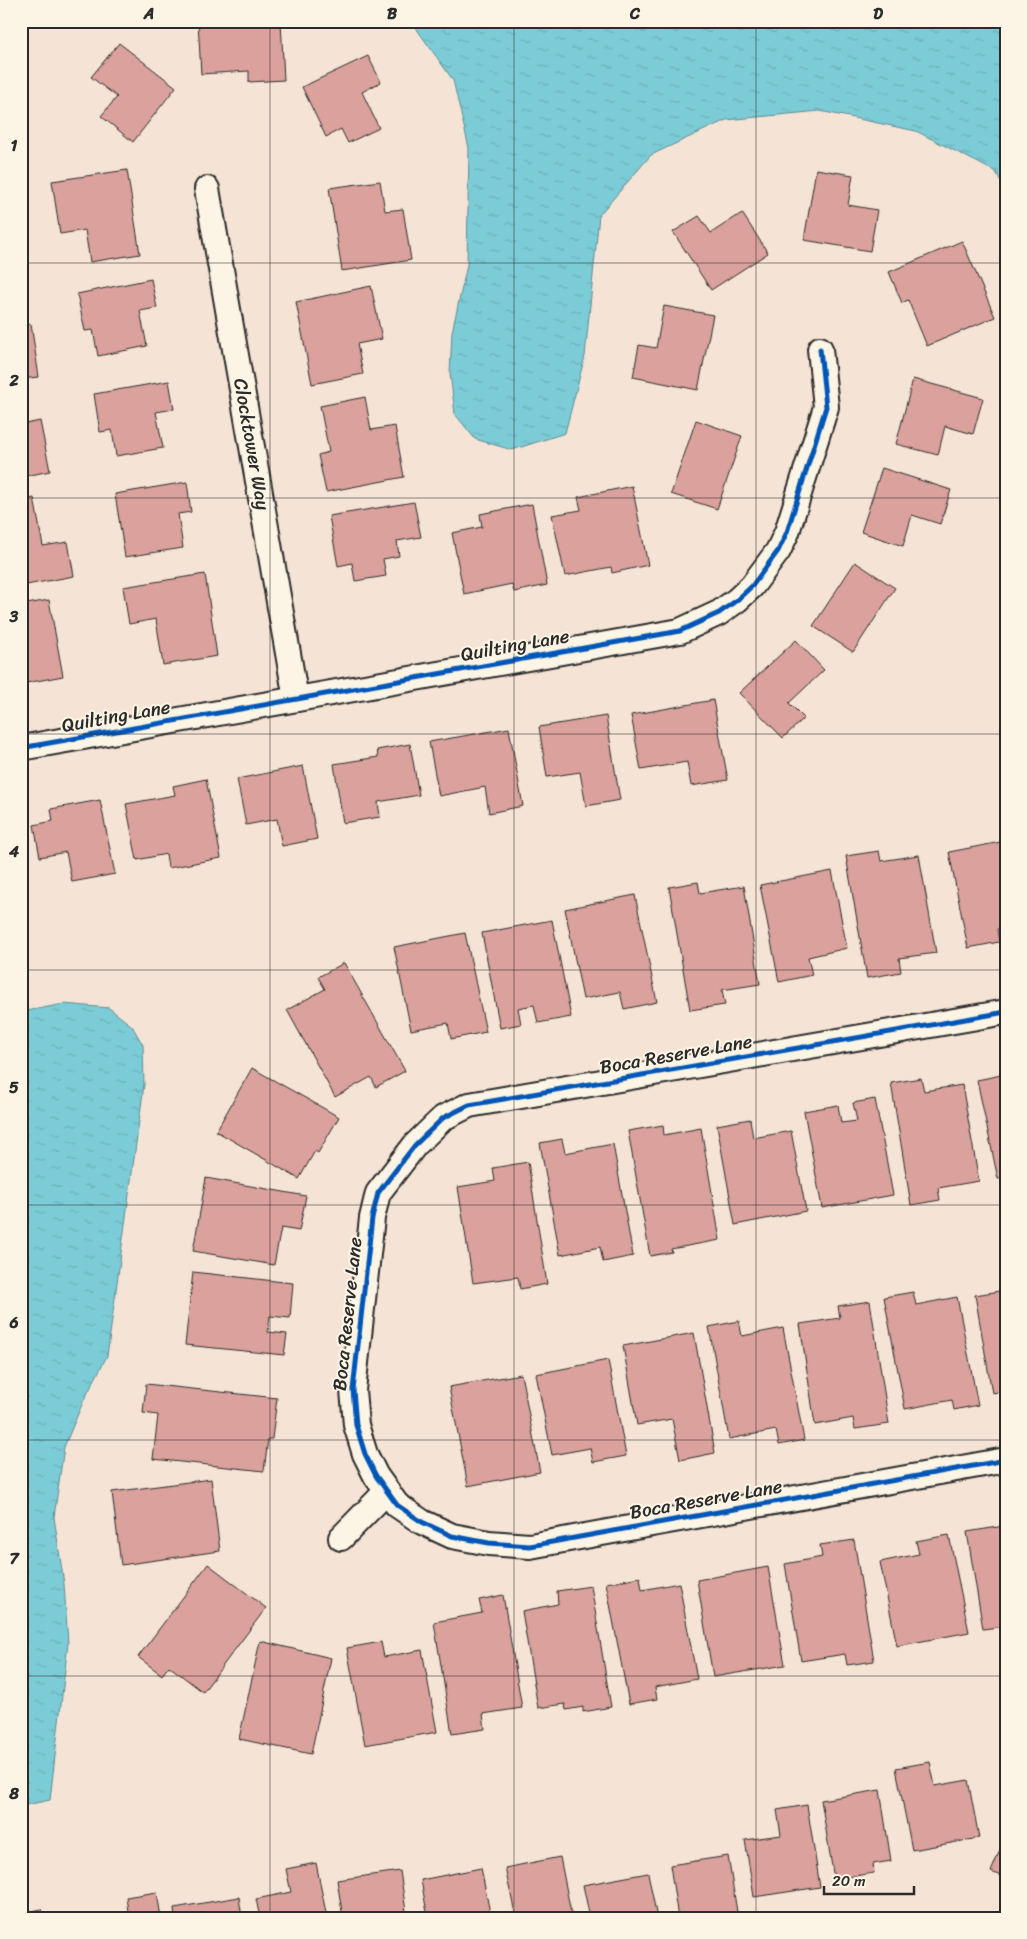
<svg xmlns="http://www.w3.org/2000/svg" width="1027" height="1939" font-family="Sriracha,sans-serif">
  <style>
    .water { fill: url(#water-ripples); stroke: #5c8c92 }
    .building { fill: #dba19c; stroke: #2b2b2b }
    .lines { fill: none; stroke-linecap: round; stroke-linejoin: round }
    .street-casing { stroke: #2b2b2b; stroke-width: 28 }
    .street { stroke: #fcf5e5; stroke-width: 24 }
    .cycleway-casing { stroke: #fcf5e5; stroke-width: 8 }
    .cycleway { stroke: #0057b8; stroke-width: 5 }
    .grid { fill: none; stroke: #2b2b2b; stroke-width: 1; stroke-opacity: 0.55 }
    .labels { text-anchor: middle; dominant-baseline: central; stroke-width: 4; stroke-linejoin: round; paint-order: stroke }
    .street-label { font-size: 19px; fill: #2b2b2b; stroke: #fcf5e5 }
    .neatline { fill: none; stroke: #2b2b2b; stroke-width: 2 }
    .grid-label { font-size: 16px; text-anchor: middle; font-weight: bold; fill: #2b2b2b }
  </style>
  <defs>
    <pattern id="water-ripples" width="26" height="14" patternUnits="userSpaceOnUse" patternTransform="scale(1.25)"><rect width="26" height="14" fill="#7cccd7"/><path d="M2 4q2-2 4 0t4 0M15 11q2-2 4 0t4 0" fill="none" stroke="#6bafb9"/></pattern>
  </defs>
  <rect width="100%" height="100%" fill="#f5e4d6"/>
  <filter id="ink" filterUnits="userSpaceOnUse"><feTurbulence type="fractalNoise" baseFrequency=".02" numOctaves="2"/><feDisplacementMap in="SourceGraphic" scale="10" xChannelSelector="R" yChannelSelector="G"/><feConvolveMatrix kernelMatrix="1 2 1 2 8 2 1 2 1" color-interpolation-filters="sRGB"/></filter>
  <g filter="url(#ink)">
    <g class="water">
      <polygon points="411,21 1006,21 1006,191 996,172 916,131 820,111 726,120 651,155 599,215 585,356 565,433 512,450 475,439 455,414 450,373 452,332 467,265 469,148 453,80"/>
      <polygon points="64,1004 109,1008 132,1026 143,1045 144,1085 107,1356 83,1402 64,1447 54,1517 64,1584 68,1643 50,1800 21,1806 21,1012"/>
    </g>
    <g class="building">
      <polygon points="198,21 281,21 284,80 249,82 249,71 201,74"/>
      <polygon points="119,43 176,87 133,142 101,116 117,97 91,77"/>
      <polygon points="368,56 381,82 362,92 379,128 348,143 341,129 326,137 302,87"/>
      <polygon points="816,169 853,175 848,205 877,210 870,251 804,240"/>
      <polygon points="127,170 140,254 90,262 85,230 60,234 52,181"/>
      <polygon points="380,181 385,211 403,209 411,260 342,271 329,188"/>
      <polygon points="742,213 768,253 711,290 673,232 699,216 711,233"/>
      <polygon points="962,241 995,317 927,346 908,300 902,303 889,272"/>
      <polygon points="151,279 157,308 140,311 147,346 98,356 93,330 85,331 77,294"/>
      <polygon points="371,286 382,339 357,344 363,374 312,384 296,302"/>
      <polygon points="664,306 713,315 698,390 633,377 639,345 656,348"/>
      <polygon points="31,324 39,377 21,379 21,326"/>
      <polygon points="913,379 983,398 973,434 945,426 938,455 896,444"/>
      <polygon points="169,381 174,409 156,412 163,448 116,456 112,430 100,432 94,394"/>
      <polygon points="365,397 371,430 395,426 404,477 326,492 318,455 329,452 320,406"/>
      <polygon points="696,420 742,436 717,509 671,494"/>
      <polygon points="40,421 50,471 21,477 21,425"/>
      <polygon points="882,468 951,490 940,524 912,515 903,546 861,532"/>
      <polygon points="187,482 191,512 178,514 183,548 125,557 115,494"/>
      <polygon points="632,486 648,565 612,573 611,567 565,576 552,515 581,510 578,497"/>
      <polygon points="34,498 43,546 68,542 74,576 21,586 21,501"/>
      <polygon points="414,502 421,537 397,541 399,556 383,559 386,576 355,581 352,563 338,566 329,516"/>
      <polygon points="532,504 547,585 514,592 512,584 464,594 452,533 482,527 480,514"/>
      <polygon points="855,562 895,588 853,652 813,626"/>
      <polygon points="205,574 217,656 163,665 156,619 129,624 123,587"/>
      <polygon points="49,600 63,676 21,684 21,605"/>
      <polygon points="796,640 824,670 789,703 804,718 783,738 739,693"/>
      <polygon points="713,700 728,780 691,786 687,762 641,770 631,715"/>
      <polygon points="606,716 620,800 586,806 580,772 547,777 539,727"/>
      <polygon points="509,728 523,806 489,813 485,787 439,796 429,742"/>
      <polygon points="410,744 419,795 378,802 380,817 343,823 334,764 378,757 377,750"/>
      <polygon points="303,766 317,839 282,846 277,819 246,825 237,779"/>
      <polygon points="206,779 221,858 168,868 166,854 137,860 126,804 175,795 173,786"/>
      <polygon points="100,800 115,874 72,882 66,852 40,857 34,825 53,821 51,809"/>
      <polygon points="1006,841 1006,927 997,929 999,942 968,948 949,852"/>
      <polygon points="879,851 881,861 919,855 936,953 899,958 901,972 867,978 846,856"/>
      <polygon points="832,871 847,948 808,957 812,975 779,982 760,885"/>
      <polygon points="698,882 700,893 744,886 760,984 722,990 725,1005 690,1010 669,887"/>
      <polygon points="635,895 657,1002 624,1009 620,992 583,999 565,909"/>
      <polygon points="552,920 571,1017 538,1023 534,1005 518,1008 521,1024 500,1028 482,933"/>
      <polygon points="465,933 486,1032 451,1039 448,1023 411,1030 394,947"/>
      <polygon points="344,963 405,1071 376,1087 371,1077 335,1097 287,1010 325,989 318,977"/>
      <polygon points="252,1068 339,1117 318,1153 315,1151 299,1179 216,1131"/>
      <polygon points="1006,1074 1006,1178 998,1179 977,1080"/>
      <polygon points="921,1078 924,1091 962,1085 979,1181 938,1188 940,1200 911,1205 891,1083"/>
      <polygon points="875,1099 893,1195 822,1208 804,1111 838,1105 841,1123 857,1121 853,1103"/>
      <polygon points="750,1119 753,1138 791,1131 806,1211 735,1225 717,1125"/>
      <polygon points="663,1125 664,1135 701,1128 720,1240 671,1249 672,1252 650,1256 628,1131"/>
      <polygon points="562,1139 565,1153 613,1144 633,1256 603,1262 600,1247 560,1255 540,1143"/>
      <polygon points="528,1162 547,1284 520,1289 518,1277 473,1283 458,1187 495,1181 493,1168"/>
      <polygon points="206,1178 306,1196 299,1231 281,1228 274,1265 193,1251"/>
      <polygon points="193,1272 293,1283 290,1318 270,1316 268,1332 287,1334 284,1355 185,1345"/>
      <polygon points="1006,1290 1006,1391 992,1393 975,1295"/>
      <polygon points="913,1292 916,1305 957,1297 978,1405 954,1410 952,1400 905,1409 884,1297"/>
      <polygon points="870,1301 889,1424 855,1429 853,1418 815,1425 800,1324 840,1318 838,1306"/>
      <polygon points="739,1321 742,1336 783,1328 804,1440 779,1445 776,1430 729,1439 709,1327"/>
      <polygon points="694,1333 715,1453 680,1460 672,1419 637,1425 623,1346"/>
      <polygon points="608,1360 626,1456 593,1462 590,1448 552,1455 536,1374"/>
      <polygon points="521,1374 540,1472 468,1486 449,1387"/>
      <polygon points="146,1384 277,1398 272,1439 268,1439 264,1471 153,1459 158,1415 143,1413"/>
      <polygon points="211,1479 220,1551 121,1565 112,1492"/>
      <polygon points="1006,1511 1006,1626 983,1629 967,1532 1004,1526 1002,1512"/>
      <polygon points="949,1535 969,1632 897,1646 880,1562 919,1554 916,1541"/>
      <polygon points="854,1540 874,1661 847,1665 845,1654 801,1661 785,1564 822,1557 820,1545"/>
      <polygon points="208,1564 266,1608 203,1692 169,1666 162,1675 138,1657"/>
      <polygon points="768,1567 785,1665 713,1677 697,1580"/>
      <polygon points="640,1577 642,1590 679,1583 697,1679 655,1687 657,1699 629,1704 606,1583"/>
      <polygon points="591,1586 611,1707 583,1712 583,1707 566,1710 565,1704 538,1708 522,1611 558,1604 557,1591"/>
      <polygon points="503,1595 522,1708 483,1714 485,1729 452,1734 434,1622 482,1613 479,1600"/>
      <polygon points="260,1641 331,1658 311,1754 239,1739"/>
      <polygon points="381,1642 384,1657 422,1650 437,1732 365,1745 347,1648"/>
      <polygon points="930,1762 935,1786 968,1780 979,1838 912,1850 896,1768"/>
      <polygon points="880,1790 891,1861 873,1864 874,1873 834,1879 821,1800"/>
      <polygon points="807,1805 820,1887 754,1897 745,1840 781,1835 777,1810"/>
      <polygon points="1006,1835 1006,1878 991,1872"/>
      <polygon points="728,1856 738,1918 678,1918 670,1865"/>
      <polygon points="560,1857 572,1918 516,1918 505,1868"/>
      <polygon points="316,1863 327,1918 260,1918 256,1899 291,1892 286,1869"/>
      <polygon points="481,1868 491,1918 428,1918 421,1880"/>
      <polygon points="400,1871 407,1918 343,1918 337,1880"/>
      <polygon points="648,1873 657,1918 590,1918 583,1885"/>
      <polygon points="157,1892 161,1918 129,1918 126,1897"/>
      <polygon points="239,1897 242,1918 175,1918 174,1908"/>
      <polygon points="42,1909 44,1918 21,1918 21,1913"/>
    </g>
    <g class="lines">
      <defs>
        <g id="street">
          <polyline points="207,189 296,699"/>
          <polyline points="21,748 680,631 719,613 737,600 752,586 778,551 787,532 826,407 820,349"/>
          <polyline points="1006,1012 469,1105 443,1118 415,1145 378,1193 372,1218 353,1390 356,1425 365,1454 376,1476 397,1505 422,1522 452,1536 489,1543 530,1546 1006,1460"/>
          <polyline points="341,1538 387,1491"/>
        </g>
      </defs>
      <use href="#street" class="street-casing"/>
      <use href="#street" class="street"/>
      <defs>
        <g id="cycleway">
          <polyline points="21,748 680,631 719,613 737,600 752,586 778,551 787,532 826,407 820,349"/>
          <polyline points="1006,1012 469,1105 443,1118 415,1145 378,1193 372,1218 353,1390 356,1425 365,1454 376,1476 397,1505 422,1522 452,1536 489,1543 530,1546 1006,1460"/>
        </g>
      </defs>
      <use href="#cycleway" class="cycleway-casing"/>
      <use href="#cycleway" class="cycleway"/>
    </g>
  </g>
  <path class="grid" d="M270,21V1918M514,21V1918M756,21V1918M21,263H1006M21,498H1006M21,734H1006M21,970H1006M21,1205H1006M21,1440H1006M21,1676H1006"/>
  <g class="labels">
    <g class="street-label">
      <text transform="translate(252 444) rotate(80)">Clocktower Way</text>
      <text transform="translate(515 645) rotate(-10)">Quilting Lane</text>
      <text transform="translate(116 716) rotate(-10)">Quilting Lane</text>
      <text transform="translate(676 1054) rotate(-10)">Boca Reserve Lane</text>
      <text transform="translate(347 1314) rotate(-84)">Boca Reserve Lane</text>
      <text transform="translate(706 1499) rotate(-10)">Boca Reserve Lane</text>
    </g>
  </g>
  <rect width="1027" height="1939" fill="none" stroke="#fcf5e5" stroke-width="55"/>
  <path d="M824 1886v8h90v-8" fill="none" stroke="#2b2b2b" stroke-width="2.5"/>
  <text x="832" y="1886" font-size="15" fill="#2b2b2b" stroke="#fcf5e5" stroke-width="4" paint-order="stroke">20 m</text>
  <rect x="28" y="28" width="972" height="1884" class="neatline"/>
  <g class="grid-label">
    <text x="149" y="19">A</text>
    <text x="392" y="19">B</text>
    <text x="635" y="19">C</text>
    <text x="878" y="19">D</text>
    <text x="14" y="151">1</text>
    <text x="14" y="386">2</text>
    <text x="14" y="622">3</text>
    <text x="14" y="857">4</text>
    <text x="14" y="1093">5</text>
    <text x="14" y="1328">6</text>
    <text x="14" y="1564">7</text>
    <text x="14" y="1799">8</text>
  </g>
</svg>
